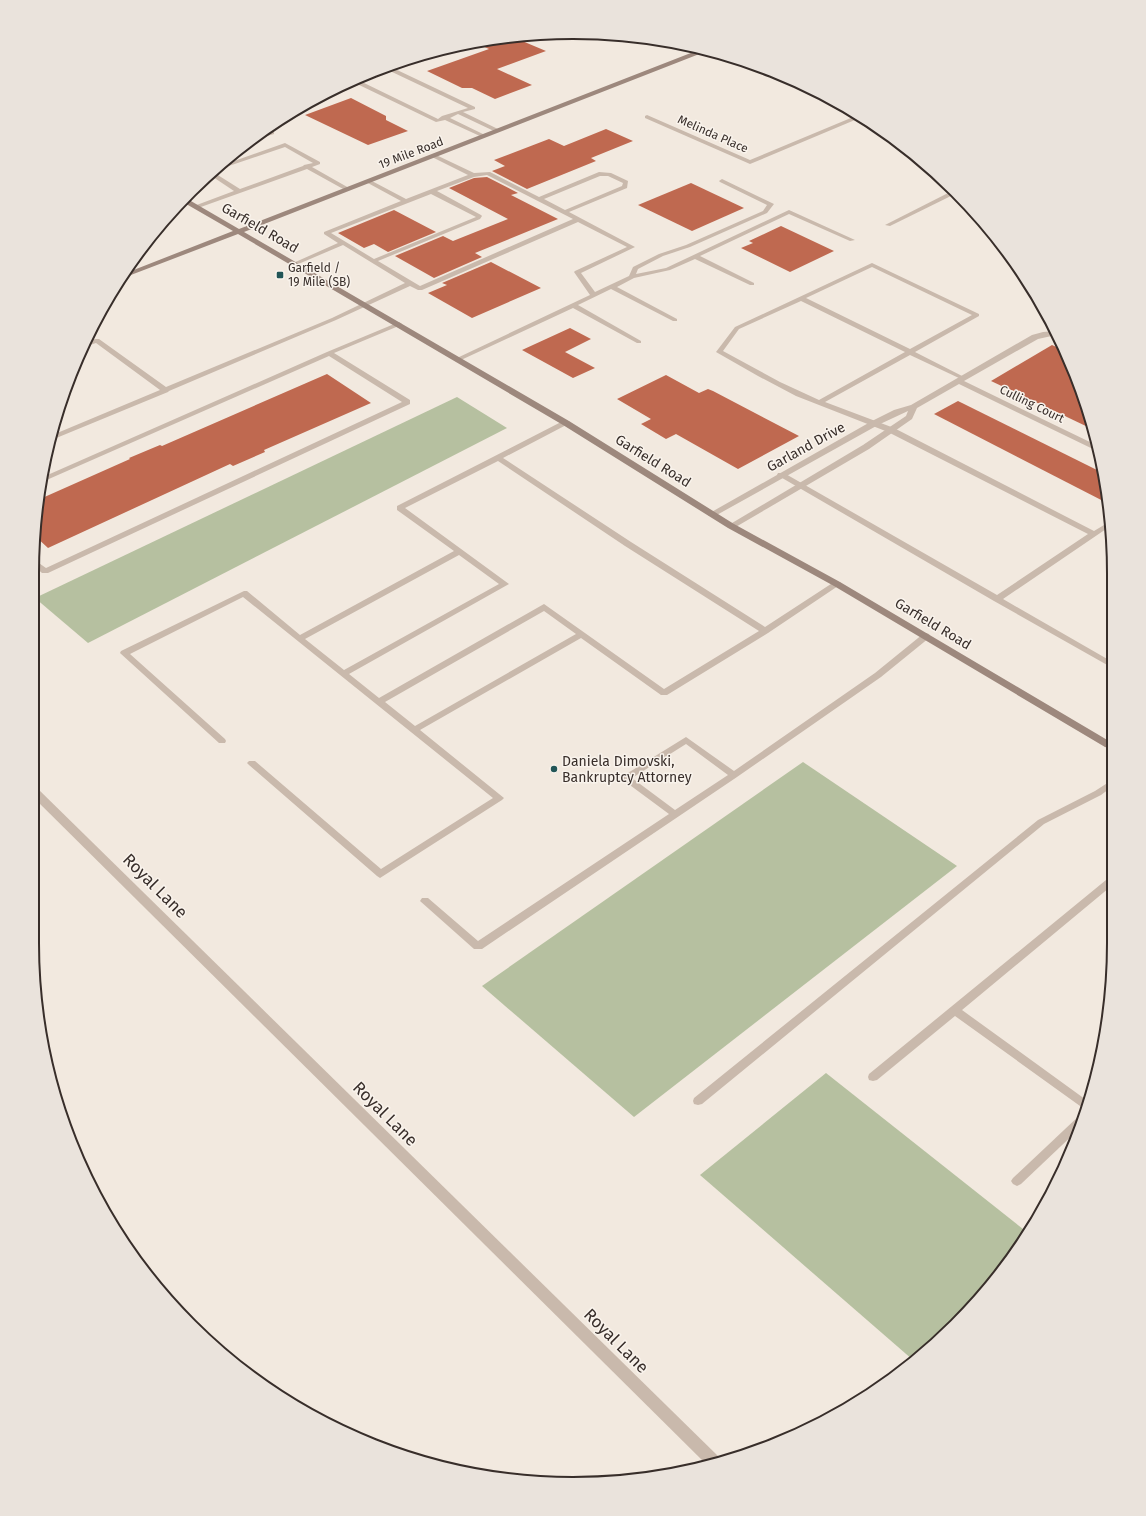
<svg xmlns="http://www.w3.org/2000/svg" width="1146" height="1516" font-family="'Fira Sans',sans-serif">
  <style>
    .green { fill: #b6c0a0 }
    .building { fill: #bf6950 }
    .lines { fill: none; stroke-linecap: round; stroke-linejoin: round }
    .lane { fill: #c9b9ac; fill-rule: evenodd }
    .street { fill: #c9b9ac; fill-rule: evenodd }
    .secondary { fill: #9d887d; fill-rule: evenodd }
    .poi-dot { fill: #225557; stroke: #f9f3ec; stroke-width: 1.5 }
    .labels { text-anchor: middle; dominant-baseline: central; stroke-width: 3; stroke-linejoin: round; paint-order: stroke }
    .far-street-label { font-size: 12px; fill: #382e2a; stroke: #f9f3ec }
    .far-poi-label { font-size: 12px; fill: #382e2a; stroke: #f9f3ec; text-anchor: start }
    .street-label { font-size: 14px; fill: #382e2a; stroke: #f9f3ec }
    .poi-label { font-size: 14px; fill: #382e2a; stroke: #f9f3ec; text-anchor: start }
    .near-street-label { font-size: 17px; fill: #382e2a; stroke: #f9f3ec }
    .rim { fill: none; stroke: #382e2a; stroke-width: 2 }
  </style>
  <rect width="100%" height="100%" fill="#f2e9df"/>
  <g class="green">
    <polygon points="457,397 507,428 88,643 35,598"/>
    <polygon points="803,762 957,866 634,1117 482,986"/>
    <polygon points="826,1073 1028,1233 1023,1243 956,1325 913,1360 700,1175"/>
  </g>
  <g class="building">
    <polygon points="515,38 546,51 497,69 532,85 495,99 472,88 462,88 427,71 489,49 473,42"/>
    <polygon points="351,98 386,116 386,120 408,131 368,145 305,115"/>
    <polygon points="606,129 633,141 591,158 596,161 527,189 492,171 505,166 494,160 549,139 564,146"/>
    <polygon points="487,177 518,193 511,195 558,219 475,253 482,257 434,278 395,256 443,236 453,241 508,219 449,188 474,178"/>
    <polygon points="691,183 744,208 692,231 638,205"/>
    <polygon points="394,210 436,232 388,252 374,244 364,248 338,233"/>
    <polygon points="781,226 834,251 790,272 741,248 753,243 749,241"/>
    <polygon points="491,262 541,288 472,318 428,293 447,285 442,283"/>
    <polygon points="570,328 591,339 565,352 595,368 573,378 522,350"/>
    <polygon points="1052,345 1065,351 1073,366 1090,428 991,381"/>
    <polygon points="327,374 371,403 264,450 265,452 233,466 230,464 48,548 34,535 40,499 130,459 129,458 160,445 162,446"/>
    <polygon points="666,375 699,393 708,389 713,391 799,436 738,469 676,434 666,439 641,424 651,419 617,399"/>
    <polygon points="958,401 1101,472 1109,504 934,414"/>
  </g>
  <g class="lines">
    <g class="lane">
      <path d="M447,49L450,50L449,51L395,69L475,107V109L463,112L500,130V132H496L458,114L450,118L487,136L482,137L445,120L436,122L355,83L342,86L354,80ZM390,71L468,108L442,116L438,119L360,81Z"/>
      <polygon points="267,128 274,132 274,134 250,141 256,137 267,133 263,130"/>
      <polygon points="285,143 320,162 320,164 312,167 349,188 349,190 345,190 307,169 198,208 194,208 194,206 234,191 210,175 213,172 240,189 303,166 304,165 313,163 285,147 214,171 220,166"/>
      <path d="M434,154L474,173L490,172L539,197L599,172L611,173L628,181L627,188L569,212L635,247L581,273L595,292L629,276L633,267L659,254L686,245L763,211L767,205L720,182L719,181L722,179L774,204L767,213L690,247L663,256L638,269L636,274L666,268L789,210L855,240L850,241L789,214L700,256L754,283V285H750L695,259L670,270L634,278L617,287L677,319V321H673L611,289L578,305L641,341V343H637L573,308L461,360H457V358L590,295L574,272L575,271L627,247L578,222L422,290H418L410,286L336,320L169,391L168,392L49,441L50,436L160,390L96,343L84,347L85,342L95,339H99L166,387L332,318L405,283L343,245L296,265L291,264L338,243L324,234V232L401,201L366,182V180H370L406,199L468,175L432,157L431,156ZM487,175L573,219L420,286L378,261L480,219L482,216L481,215L437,191L474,177ZM600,176H608L623,183L622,186L565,210L544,199ZM431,194L476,217L374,259L331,233Z"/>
      <path d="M872,263L979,314V316L915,352L966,378L963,380L961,379L910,355L825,402L894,428L1094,531L1109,522V527L1003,599L1109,660V666L994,601L777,475L778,473H784L997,595L1088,534L888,432L796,396L758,376L716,352L735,327ZM872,267L972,315L910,349L806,298ZM801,301L905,352L819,400L780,382L723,351L739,329Z"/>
      <polygon points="399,322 402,324 401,325 334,353 410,400 410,404 48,573 42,573 33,565 33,559 46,568 402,402 329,356 42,482 43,477 327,352"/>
      <path d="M563,421H569L570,423L503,458L631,542L765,627L834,582H840L841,584L768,633L667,695H661L581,638L420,730L504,798L502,800L380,878L377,876L249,765L247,763L249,761H255L381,869L493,798L243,597L130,654L225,739L226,741L225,743H219L120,653L121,651L244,591H247L300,635L454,551L397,510V506ZM498,461L625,546L759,631L664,689L544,604L379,698L349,674L509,584L405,508ZM459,555L499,584L344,670L305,639ZM544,611L576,634L415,726L385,702Z"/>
      <path d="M926,633L929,634L930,636L929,638L881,677L737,777L482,949H474L420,901L422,898H428L478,941L669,814L623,780L621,778L623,776L686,737L734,771L875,673L923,634ZM686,744L728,775L675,810L632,778Z"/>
      <polygon points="1109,782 1109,789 1101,795 1044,824 702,1104 698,1105 694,1104 693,1101 694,1098 1038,820 1095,791"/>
      <polygon points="1106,880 1109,880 1109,888 962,1010 1089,1102 1087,1111 955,1016 877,1080 873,1081 869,1080 868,1077 869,1074"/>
      <polygon points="1085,1112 1086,1113 1079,1129 1021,1184 1017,1186 1013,1184 1011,1181 1013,1178 1081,1114"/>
    </g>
    <g class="street">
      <polygon points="647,115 750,160 858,115 862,117 750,164 645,118 645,116"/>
      <polygon points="954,190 957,193 890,226 885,225"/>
      <polygon points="1054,331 1056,335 1038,339 964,381 1094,444 1095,450 959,384 917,408 912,419 869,449 734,528 731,529 727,526 863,445 906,416 908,411 878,425 715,516 709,516 708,514 872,421 894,410 911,405 1032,335 1043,332"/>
      <polygon points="32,787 36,787 719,1457 720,1461 706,1464 32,796"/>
    </g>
    <polygon class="secondary" points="701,49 707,51 244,232 569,421 734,524 840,582 1109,741 1109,748 1105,747 834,586 728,528 563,425 238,234 123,278 126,273 233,231 181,201 184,197 239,229"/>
  </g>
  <g class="poi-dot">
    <rect x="276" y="271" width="8" height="8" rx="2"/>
    <circle cx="554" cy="769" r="4"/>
  </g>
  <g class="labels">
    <g class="far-street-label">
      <text transform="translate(713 134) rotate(24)">Melinda Place</text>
      <text transform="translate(411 153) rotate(-21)">19 Mile Road</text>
      <text transform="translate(1032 404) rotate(26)">Culling Court</text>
    </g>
    <g class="far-poi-label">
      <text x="288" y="268">Garfield /<tspan x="288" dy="14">19 Mile (SB)</tspan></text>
    </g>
    <g class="street-label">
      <text transform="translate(260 228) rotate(30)">Garfield Road</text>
      <text transform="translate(806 447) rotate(-29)">Garland Drive</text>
      <text transform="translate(653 461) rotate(32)">Garfield Road</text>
      <text transform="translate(933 624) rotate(31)">Garfield Road</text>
    </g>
    <g class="poi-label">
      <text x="562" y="761">Daniela Dimovski,<tspan x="562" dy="16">Bankruptcy Attorney</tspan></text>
    </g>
    <g class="near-street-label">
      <text transform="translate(155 886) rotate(45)">Royal Lane</text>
      <text transform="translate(385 1114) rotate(45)">Royal Lane</text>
      <text transform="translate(616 1341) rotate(45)">Royal Lane</text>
    </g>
  </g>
  <path d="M0 0H1146V1516H0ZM573 39H573A534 534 0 0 1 1107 573V943A534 534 0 0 1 573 1477H573A534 534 0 0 1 39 943V573A534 534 0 0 1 573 39Z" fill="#eae3dc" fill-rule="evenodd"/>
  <path class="rim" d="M573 39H573A534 534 0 0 1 1107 573V943A534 534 0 0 1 573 1477H573A534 534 0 0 1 39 943V573A534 534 0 0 1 573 39Z"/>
</svg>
